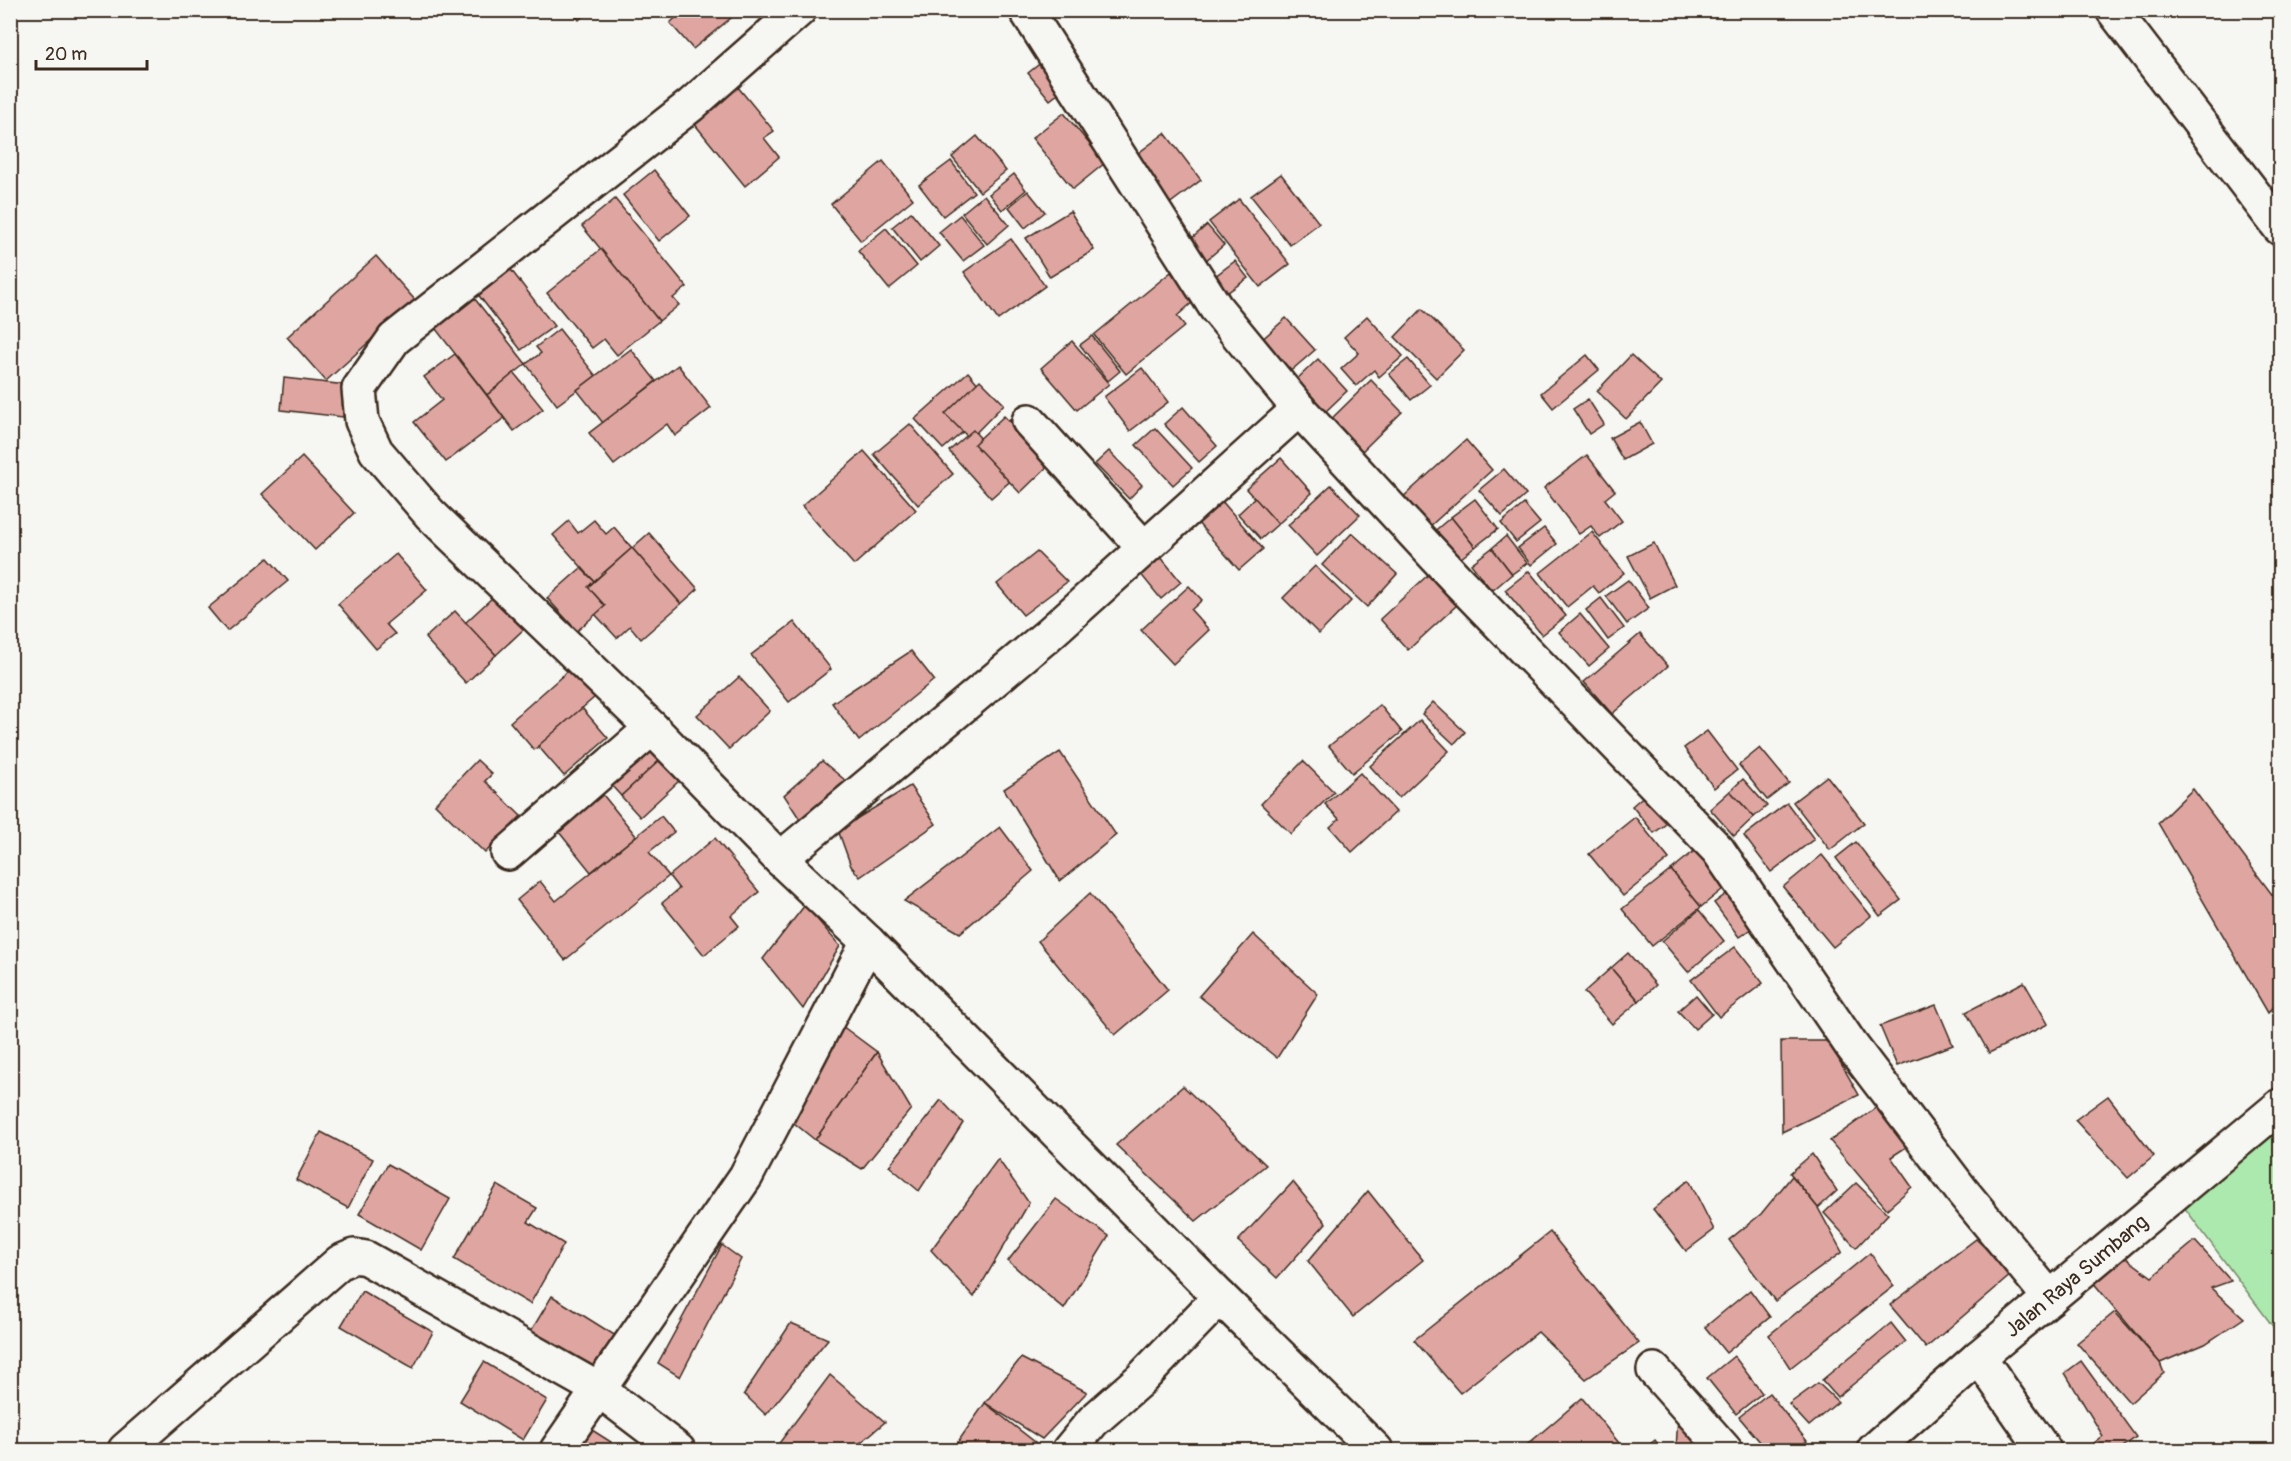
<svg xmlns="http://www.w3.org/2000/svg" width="2291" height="1461" font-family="Pangolin,sans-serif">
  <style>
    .green { fill: #ace9ae; stroke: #748a66; stroke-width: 1.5 }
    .building { fill: #dfa5a1; stroke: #3b2a1e; stroke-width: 1.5 }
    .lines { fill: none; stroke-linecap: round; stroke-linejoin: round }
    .street-casing { stroke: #3b2a1e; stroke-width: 38 }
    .secondary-casing { stroke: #3b2a1e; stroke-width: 38 }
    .street { stroke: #f6f6f2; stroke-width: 33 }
    .secondary { stroke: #f6f6f2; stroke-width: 33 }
    .labels { text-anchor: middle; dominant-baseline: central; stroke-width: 4.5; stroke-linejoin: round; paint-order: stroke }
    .street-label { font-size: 21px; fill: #3b2a1e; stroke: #f6f6f2 }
  </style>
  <rect width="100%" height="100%" fill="#f6f6f2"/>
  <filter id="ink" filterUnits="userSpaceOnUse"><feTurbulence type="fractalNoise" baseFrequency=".0167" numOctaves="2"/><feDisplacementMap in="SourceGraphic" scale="12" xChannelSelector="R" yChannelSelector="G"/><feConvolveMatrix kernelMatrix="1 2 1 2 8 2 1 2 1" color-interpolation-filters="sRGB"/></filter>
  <g filter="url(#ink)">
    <polygon class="green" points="2280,1130 2280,1336 2184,1207"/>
    <g class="building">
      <polygon points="571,10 590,10 579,20"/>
      <polygon points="684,10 735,10 737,13 693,49 670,23"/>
      <polygon points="1047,58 1064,89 1050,100 1028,73"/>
      <polygon points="737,86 774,131 764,138 779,157 745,186 693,122"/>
      <polygon points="1064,113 1105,163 1073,189 1032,138"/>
      <polygon points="1165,133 1201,180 1160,211 1125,163"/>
      <polygon points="977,136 1006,171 980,192 952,157"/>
      <polygon points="883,161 913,199 861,241 831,204"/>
      <polygon points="951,161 974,192 943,216 919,185"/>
      <polygon points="654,170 690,216 659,241 623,195"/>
      <polygon points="1014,174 1026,190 1002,210 989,194"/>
      <polygon points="1281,174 1319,223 1290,245 1251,196"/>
      <polygon points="1028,191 1045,212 1025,228 1009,207"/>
      <polygon points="984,195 1009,225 987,244 962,213"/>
      <polygon points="615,199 687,287 673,298 679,305 659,321 582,226"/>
      <polygon points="1239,199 1290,264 1260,287 1209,222"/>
      <polygon points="1070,211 1094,250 1050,277 1026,238"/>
      <polygon points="911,212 939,246 920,262 892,227"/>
      <polygon points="960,215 984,245 963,261 939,232"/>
      <polygon points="1207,225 1224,245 1198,267 1182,247"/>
      <polygon points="886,228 917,266 889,289 858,251"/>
      <polygon points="1011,239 1045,286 998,320 964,272"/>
      <polygon points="601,249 659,321 617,355 604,339 592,348 547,293"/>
      <polygon points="376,256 415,300 326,381 287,337"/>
      <polygon points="1235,261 1248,278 1218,299 1206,283"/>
      <polygon points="505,262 554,326 521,350 473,288"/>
      <polygon points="1171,272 1194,301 1177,316 1185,326 1126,374 1094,335"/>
      <polygon points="471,294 526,364 487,395 432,324"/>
      <polygon points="1422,309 1464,350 1436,378 1395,337"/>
      <polygon points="1367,316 1403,356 1379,377 1374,370 1356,386 1341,369 1359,353 1344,337"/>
      <polygon points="1286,318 1315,350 1286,375 1258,343"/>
      <polygon points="559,329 596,376 557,405 526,364 541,353 536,347"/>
      <polygon points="1092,336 1120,371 1108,381 1080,345"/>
      <polygon points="1072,341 1109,384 1077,410 1041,368"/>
      <polygon points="631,349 656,381 603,423 577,390"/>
      <polygon points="455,354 504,418 446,462 414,422 442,400 424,377"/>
      <polygon points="1587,355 1599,370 1553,408 1541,393"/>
      <polygon points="1631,355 1661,383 1626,419 1597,391"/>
      <polygon points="1318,359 1347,391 1325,412 1295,381"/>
      <polygon points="1408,359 1430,385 1411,400 1389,374"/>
      <polygon points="678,365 711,408 675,436 667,424 614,465 589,433"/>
      <polygon points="1142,368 1168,402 1130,431 1104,397"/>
      <polygon points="968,372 995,404 943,449 915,419"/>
      <polygon points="514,373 543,409 514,431 487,395"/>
      <polygon points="284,378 346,385 343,417 281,410"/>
      <polygon points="980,380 1004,404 970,439 945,414"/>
      <polygon points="1371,380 1402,412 1355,458 1324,426"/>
      <polygon points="1588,399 1604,424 1589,434 1573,409"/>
      <polygon points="1183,407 1217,446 1199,462 1164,424"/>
      <polygon points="1017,413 1048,448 991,498 949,451 973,430 984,442"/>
      <polygon points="1004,416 1050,464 1020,493 974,444"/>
      <polygon points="1640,422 1652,444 1623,460 1610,438"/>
      <polygon points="910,424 953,474 918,505 874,454"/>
      <polygon points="1155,428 1192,468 1173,485 1136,445"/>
      <polygon points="1466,440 1492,470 1428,528 1402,498"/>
      <polygon points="864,451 916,510 854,565 802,506"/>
      <polygon points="1109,451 1142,485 1129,499 1095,464"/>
      <polygon points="1587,455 1615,491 1605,499 1622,521 1600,538 1591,526 1579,534 1544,488"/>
      <polygon points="302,457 354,513 315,550 262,494"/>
      <polygon points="1281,458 1312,493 1278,524 1246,489"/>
      <polygon points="1504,469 1526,495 1502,516 1479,490"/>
      <polygon points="1331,485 1360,515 1317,556 1288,525"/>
      <polygon points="1255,498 1278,524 1261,539 1238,514"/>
      <polygon points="1475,499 1498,529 1475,547 1451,517"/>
      <polygon points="1221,500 1263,549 1239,570 1197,522"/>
      <polygon points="1524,504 1540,523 1516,542 1501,523"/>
      <polygon points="1451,517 1475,547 1455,563 1431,534"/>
      <polygon points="594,520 606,534 614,527 632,548 594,581 553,535 569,521 578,533"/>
      <polygon points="1544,528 1557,544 1531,565 1518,548"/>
      <polygon points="1592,532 1624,573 1599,593 1593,586 1567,607 1540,573"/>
      <polygon points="649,533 698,589 681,604 632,548"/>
      <polygon points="1352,533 1397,574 1367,607 1322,565"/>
      <polygon points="1506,536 1527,563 1512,574 1492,548"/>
      <polygon points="1654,543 1675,585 1650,598 1628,556"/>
      <polygon points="632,548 681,604 641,639 630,626 617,638 595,614 605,606 588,587"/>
      <polygon points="1492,548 1512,574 1492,591 1471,564"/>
      <polygon points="1037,552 1067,582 1023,615 997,584"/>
      <polygon points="396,554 427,590 386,624 395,634 376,649 338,604"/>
      <polygon points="1160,556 1181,582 1161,599 1139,572"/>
      <polygon points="268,558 288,581 227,631 208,608"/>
      <polygon points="1315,566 1351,601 1319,634 1283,598"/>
      <polygon points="581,568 594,581 588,587 605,606 577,631 547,598"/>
      <polygon points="1529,571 1566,616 1542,635 1505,590"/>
      <polygon points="1429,574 1457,605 1408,650 1380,619"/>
      <polygon points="1628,580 1649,608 1627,624 1606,596"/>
      <polygon points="1189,586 1202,600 1191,610 1209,630 1173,664 1141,630"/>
      <polygon points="493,597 524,629 496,655 465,623"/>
      <polygon points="1601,598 1624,628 1608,640 1586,610"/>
      <polygon points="455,611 496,655 466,683 425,638"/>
      <polygon points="1580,614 1609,649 1589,666 1559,632"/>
      <polygon points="794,622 831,669 789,702 751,655"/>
      <polygon points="1640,634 1668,666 1612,714 1584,682"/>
      <polygon points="911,651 934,680 859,741 832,703"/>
      <polygon points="578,662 603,690 534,750 510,722"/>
      <polygon points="739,677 770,711 729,749 697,715"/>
      <polygon points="1433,702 1465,732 1454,744 1422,714"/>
      <polygon points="1380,705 1402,732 1352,773 1329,746"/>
      <polygon points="582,708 608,738 564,776 538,746"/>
      <polygon points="1420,720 1449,751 1399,798 1370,766"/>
      <polygon points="1707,731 1737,770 1714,788 1684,748"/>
      <polygon points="642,739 660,760 621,796 602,775"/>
      <polygon points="1760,748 1789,783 1767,800 1739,765"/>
      <polygon points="1060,752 1116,835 1060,881 1004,789"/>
      <polygon points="477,760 492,774 485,781 521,816 485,853 435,804"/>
      <polygon points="660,760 679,781 640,817 621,796"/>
      <polygon points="822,761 846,781 801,821 784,795"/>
      <polygon points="1303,761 1334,792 1291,834 1261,804"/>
      <polygon points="1360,773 1396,812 1352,852 1330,827 1339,819 1325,804"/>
      <polygon points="1827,776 1864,823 1830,850 1793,802"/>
      <polygon points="1743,779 1767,806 1754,817 1730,791"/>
      <polygon points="596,786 636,836 591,872 551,822"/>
      <polygon points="910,786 936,824 860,877 851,866 838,830"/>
      <polygon points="2193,789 2280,905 2280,1000 2268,1013 2158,823"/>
      <polygon points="1730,791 1754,817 1734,836 1710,809"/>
      <polygon points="1647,793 1670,821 1654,833 1632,806"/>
      <polygon points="1787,803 1814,839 1771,872 1744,836"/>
      <polygon points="661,816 674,832 649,852 669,876 565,960 517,900 540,881 556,901"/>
      <polygon points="1635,817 1669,859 1623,896 1589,854"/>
      <polygon points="1000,827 1033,871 960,933 904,901"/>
      <polygon points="715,838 759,892 731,916 739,926 704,955 662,903 679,889 669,876"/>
      <polygon points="1856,842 1901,900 1880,916 1836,858"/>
      <polygon points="1698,848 1728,885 1701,907 1671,870"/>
      <polygon points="1822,855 1871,916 1833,947 1783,887"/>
      <polygon points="1671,870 1701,907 1652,946 1622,909"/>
      <polygon points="1733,889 1758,924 1739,937 1714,903"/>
      <polygon points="1090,893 1168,990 1115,1035 1038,941"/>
      <polygon points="805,905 840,946 803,1009 763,959"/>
      <polygon points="1699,910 1724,941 1688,972 1662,941"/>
      <polygon points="1253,934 1318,994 1277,1058 1199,996"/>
      <polygon points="1735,947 1763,983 1719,1017 1691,980"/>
      <polygon points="1628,953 1656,985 1639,1001 1611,968"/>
      <polygon points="1611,968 1639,1001 1612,1024 1584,992"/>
      <polygon points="2024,982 2048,1024 1989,1053 1966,1012"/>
      <polygon points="1696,995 1712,1014 1695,1029 1678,1011"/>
      <polygon points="1936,1005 1953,1045 1897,1066 1880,1026"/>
      <polygon points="842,1026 877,1052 815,1140 794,1123"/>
      <polygon points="1781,1041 1828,1041 1859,1095 1782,1132"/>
      <polygon points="877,1052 911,1109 862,1169 815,1140"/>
      <polygon points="1183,1086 1266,1165 1196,1221 1116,1145"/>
      <polygon points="2108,1096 2154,1156 2128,1178 2075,1120"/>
      <polygon points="941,1100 963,1123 919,1191 889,1166"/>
      <polygon points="1881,1104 1908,1146 1891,1157 1912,1187 1887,1209 1830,1141"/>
      <polygon points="321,1132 373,1159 348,1208 296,1180"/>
      <polygon points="1812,1154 1837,1191 1818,1208 1790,1173"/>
      <polygon points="998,1159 1029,1203 974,1297 931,1250"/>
      <polygon points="388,1164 450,1199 421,1250 359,1214"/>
      <polygon points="1792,1176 1818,1208 1842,1252 1775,1301 1729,1240 1761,1214"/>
      <polygon points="1689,1180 1714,1230 1686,1251 1653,1209"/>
      <polygon points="1293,1182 1326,1223 1277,1278 1238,1241"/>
      <polygon points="1856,1183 1888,1214 1856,1248 1824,1213"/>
      <polygon points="497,1185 537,1208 528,1222 564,1244 530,1304 454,1259"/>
      <polygon points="1368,1191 1423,1260 1353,1317 1308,1261"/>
      <polygon points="1056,1199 1109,1236 1064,1309 1008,1261"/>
      <polygon points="1550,1232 1639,1343 1586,1379 1538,1332 1460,1393 1414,1340"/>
      <polygon points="1976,1239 2012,1274 1926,1348 1890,1305"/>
      <polygon points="2195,1241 2231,1281 2211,1288 2244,1318 2205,1344 2160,1363 2092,1281 2122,1255 2152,1277"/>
      <polygon points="722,1245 741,1259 680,1377 658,1363"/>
      <polygon points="1870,1253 1894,1286 1790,1368 1769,1335"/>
      <polygon points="1750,1290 1770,1317 1726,1353 1705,1327"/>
      <polygon points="362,1291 433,1332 413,1368 341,1326"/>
      <polygon points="552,1296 616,1336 589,1380 525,1341"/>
      <polygon points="2115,1312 2160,1363 2164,1373 2130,1403 2077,1343"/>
      <polygon points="791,1323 828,1339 766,1415 744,1394"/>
      <polygon points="1891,1323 1906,1342 1837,1397 1822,1380"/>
      <polygon points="1734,1356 1762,1393 1736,1414 1707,1378"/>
      <polygon points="1021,1358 1087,1392 1042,1439 985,1403"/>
      <polygon points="2081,1361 2136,1437 2119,1450 2091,1450 2089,1447 2103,1436 2065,1373"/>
      <polygon points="484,1362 547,1400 523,1440 460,1401"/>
      <polygon points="830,1375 885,1422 852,1450 774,1450"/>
      <polygon points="1818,1383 1838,1402 1809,1426 1789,1404"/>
      <polygon points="1769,1393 1807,1441 1795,1450 1767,1450 1739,1417"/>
      <polygon points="1582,1398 1619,1443 1610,1450 1521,1450"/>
      <polygon points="985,1403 1044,1449 1043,1450 955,1450 953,1449"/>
      <polygon points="1678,1416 1708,1450 1676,1450"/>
      <polygon points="581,1423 611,1442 606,1450 564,1450"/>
      <polygon points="1655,1440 1662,1450 1643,1450"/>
    </g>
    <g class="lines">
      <defs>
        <g id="street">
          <polyline points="799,10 691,105 394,339 359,389 362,421 376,451 430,514 652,728 780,859 868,942 1220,1297 1376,1450"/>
          <polyline points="1026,10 1216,308 1299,409 1459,582 1718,850 1851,1045 1962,1191 2050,1298"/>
          <polyline points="1029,421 1144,548"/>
          <polyline points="508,853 652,728"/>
          <polyline points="780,859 1048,635 1299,409"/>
          <polyline points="1979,1357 2044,1450"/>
          <polyline points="1654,1370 1725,1450"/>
          <polyline points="125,1450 340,1262 354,1256 366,1258 598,1389 678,1450"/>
          <polyline points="557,1450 746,1176 868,942"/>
          <polyline points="1069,1450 1093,1421 1141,1379 1220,1297"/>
        </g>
        <g id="secondary">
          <polyline points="2113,10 2280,228"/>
          <path id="s1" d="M1874,1450L1979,1357L2280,1106"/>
        </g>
      </defs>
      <use href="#street" class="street-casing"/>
      <use href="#secondary" class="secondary-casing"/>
      <use href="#street" class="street"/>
      <use href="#secondary" class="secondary"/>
    </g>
  </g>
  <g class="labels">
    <g class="street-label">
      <text stroke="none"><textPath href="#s1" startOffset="267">Jalan Raya Sumbang</textPath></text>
    </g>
  </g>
  <rect width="2291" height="1461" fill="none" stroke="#f6f6f2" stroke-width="36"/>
  <rect x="18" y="18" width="2255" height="1425" fill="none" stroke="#3b2a1e" stroke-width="2" filter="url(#ink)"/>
  <path d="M36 60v9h111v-9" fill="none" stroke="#3b2a1e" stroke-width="3"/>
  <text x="45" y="60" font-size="18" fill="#3b2a1e" stroke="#f6f6f2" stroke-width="4.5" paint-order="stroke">20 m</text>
</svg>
